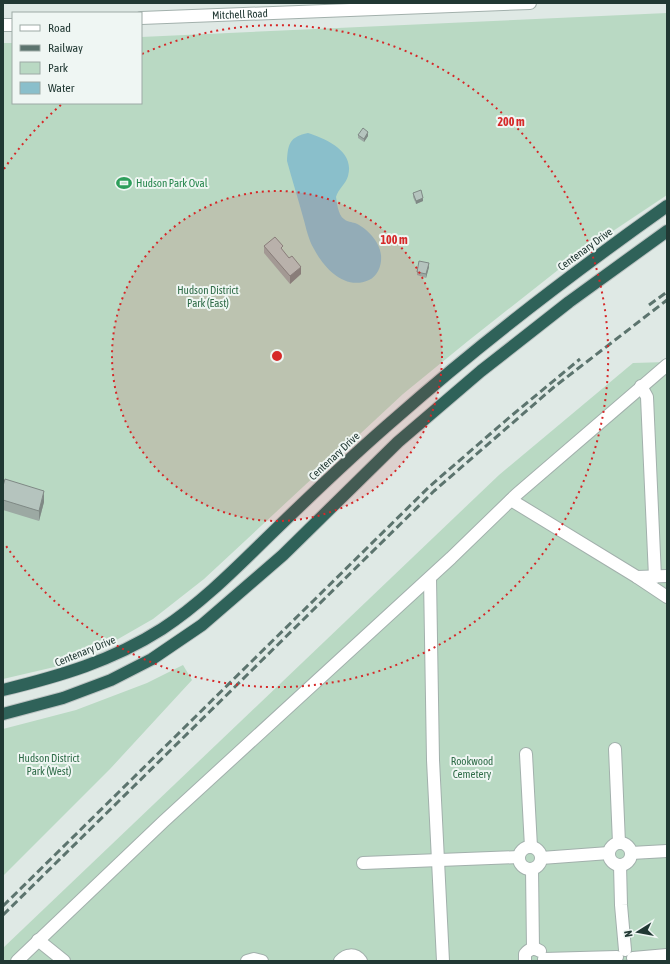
<svg xmlns="http://www.w3.org/2000/svg" width="670" height="964" font-family="'Asap Condensed',sans-serif">
  <style>
    .green { fill: #b9d9c3 }
    .water { fill: #8abfcb }
    .lines { fill: none; stroke-linecap: round; stroke-linejoin: round }
    .minor-casing { stroke: #a2b0ac; stroke-width: 14 }
    .highway-casing { stroke: #bcc3c2; stroke-width: 14 }
    .minor { stroke: #fff; stroke-width: 12 }
    .highway { stroke: #2f6259; stroke-width: 12 }
    .rail { stroke: #5c746e; stroke-width: 3; stroke-dasharray: 8 4; stroke-linecap: butt }
    .wall { fill: #9ca9a3 }
    .shaded-wall { fill: #7f8985 }
    .building { fill: #b5c4be; stroke: #7f8985 }
    .ring { fill: none; stroke: #d62828; stroke-width: 2; stroke-dasharray: 2 4 }
    .labels { text-anchor: middle; dominant-baseline: central; stroke-width: 4; stroke-linejoin: round; paint-order: stroke }
    .street-label { font-size: 11px; fill: #213833; stroke: #eff6f3 }
    .leisure-label { font-size: 11px; fill: #27864d; stroke: #eff6f3; text-anchor: start }
    .park-label { font-size: 11px; fill: #2f6c48; stroke: #eff6f3 }
    .centre { fill: #d62828; stroke: #eff6f3; stroke-width: 2 }
    .ring-label { font-size: 12px; text-anchor: middle; font-weight: bold; fill: #d62828; stroke: #eff6f3; stroke-width: 4; stroke-linejoin: round; paint-order: stroke }
  </style>
  <rect width="100%" height="100%" fill="#dfe9e5"/>
  <g class="green">
    <polygon points="667,13 667,195 577,255 468,341 403,394 204,579 153,619 92,654 63,665 3,679 3,43 13,43 13,103 141,103 141,37"/>
    <polygon points="667,362 667,961 3,961 3,948 499,475 633,363"/>
    <polygon points="183,665 192,680 110,769 3,876 3,729 76,710 147,683"/>
  </g>
  <path class="water" d="M308,133C326,139 355,151 348,176C346,184 338,189 336,197C337,203 338,215 344,219C347,222 352,222 355,223C367,228 380,242 381,255C382,265 378,276 369,280C345,291 324,268 314,249C308,239 306,227 303,217C298,198 292,180 287,161C288,143 290,137 308,133Z"/>
  <g class="lines">
    <defs>
      <g id="minor">
        <path id="s1" d="M141,18L530,3"/>
        <polyline points="3,25 13,25"/>
        <polyline points="641,386 647,397 655,577"/>
        <polyline points="511,500 637,577 667,576"/>
        <polyline points="637,577 667,597"/>
        <polyline points="430,578 433,760 443,961"/>
        <polyline points="615,749 619,843"/>
        <polyline points="526,754 531,847"/>
        <circle cx="620" cy="854" r="11"/>
        <circle cx="530" cy="858" r="11"/>
        <polyline points="631,853 667,851"/>
        <polyline points="541,858 609,853"/>
        <polyline points="363,863 519,857"/>
        <polyline points="620,865 621,905 625,950"/>
        <polyline points="532,869 533,949"/>
        <polyline points="38,940 64,961"/>
        <polyline points="633,958 667,955"/>
        <polyline points="544,959 617,957"/>
        <polyline points="17,961 164,821 451,558 517,494 667,365"/>
        <polyline points="247,961 254,959 262,961"/>
        <path d="M340,961C346,954 355,953 361,961"/>
        <path d="M525,961V954C529,949 534,947 540,951"/>
      </g>
      <g id="highway">
        <path d="M3,690C60,676 112,661 162,629C203,602 237,567 272,533C313,493 354,454 397,417C483,341 574,272 667,206"/>
        <polyline points="3,714 63,698 111,680 152,659 202,625 283,555 398,442 481,371 569,302 667,231"/>
      </g>
    </defs>
    <use href="#minor" class="minor-casing"/>
    <use href="#highway" class="highway-casing"/>
    <use href="#minor" class="minor"/>
    <use href="#highway" class="highway"/>
    <g class="rail">
      <polyline points="649,305 667,292"/>
      <polyline points="3,906 430,486 511,416 580,359"/>
      <polyline points="3,915 434,491 554,387 667,300"/>
    </g>
  </g>
  <g class="wall">
    <polygon points="358,135 368,136 364,142 358,138"/>
    <polygon points="413,193 423,201 416,204 413,197"/>
    <polygon points="264,246 283,251 301,274 290,284 264,253"/>
    <polygon points="429,267 426,278 417,275 417,272"/>
    <polygon points="3,486 44,502 39,521 3,510"/>
  </g>
  <g class="shaded-wall">
    <polygon points="368,132 368,136 364,142 364,139"/>
    <polygon points="423,198 423,201 416,204 416,201"/>
    <polygon points="429,263 429,267 426,278 426,274"/>
    <polygon points="301,267 301,274 290,284 290,276"/>
    <polygon points="44,491 44,502 39,521 39,511"/>
  </g>
  <g class="building">
    <polygon points="363,128 368,132 364,139 358,135"/>
    <polygon points="421,190 423,198 416,201 413,193"/>
    <polygon points="275,237 283,246 281,248 289,258 292,256 301,267 290,276 264,246"/>
    <polygon points="419,261 429,263 426,274 417,272"/>
    <polygon points="5,479 44,491 39,511 3,500 3,486"/>
  </g>
  <circle cx="277" cy="356" r="165" fill="#d62828" fill-opacity=".12"/>
  <g class="ring">
    <circle cx="277" cy="356" r="165"/>
    <path d="M4 169A331 331 0 0 1 62 104M142 54A331 331 0 1 1 4 543"/>
  </g>
  <defs>
    <symbol id="stadium-bare" viewBox="-9 -9 18 18"><path d="M0-5a6.5 5 0 1 0 0 10a6.5 5 0 1 0 0-10ZM-3.5-1.8h7v3.6h-7Z" fill="#2e9e5b" stroke="#eff6f3" stroke-width="2.5" paint-order="stroke"/></symbol>
  </defs>
  <g fill-rule="evenodd">
    <use href="#stadium-bare" x="113" y="172" width="22" height="22"/>
  </g>
  <g class="labels">
    <g class="street-label">
      <text stroke="none"><textPath href="#s1" startOffset="99">Mitchell Road</textPath></text>
      <text transform="translate(585 249) rotate(-36)">Centenary Drive</text>
      <text transform="translate(334 456) rotate(-43)">Centenary Drive</text>
      <text transform="translate(85 651) rotate(-22)">Centenary Drive</text>
    </g>
    <g class="leisure-label">
      <text x="136" y="183">Hudson Park Oval</text>
    </g>
    <g class="park-label">
      <text x="208" y="290">Hudson District<tspan x="208" dy="13">Park (East)</tspan></text>
      <text x="49" y="758">Hudson District<tspan x="49" dy="13">Park (West)</tspan></text>
      <text x="472" y="761">Rookwood<tspan x="472" dy="13">Cemetery</tspan></text>
    </g>
  </g>
  <circle cx="277" cy="356" r="6" class="centre"/>
  <g class="ring-label">
    <text x="511" y="126">200 m</text>
    <text x="394" y="244">100 m</text>
  </g>
  <rect width="670" height="964" fill="none" stroke="#213833" stroke-width="8"/>
  <rect x="12" y="12" width="130" height="92" fill="#eff6f3" stroke="#9daaa6"/>
  <rect x="20" y="25" width="20" height="6" fill="#ffffff" stroke="#9daaa6"/>
  <text x="48" y="32" font-size="12" fill="#213833">Road</text>
  <rect x="20" y="45" width="20" height="6" fill="#5c746e" stroke="#9daaa6"/>
  <text x="48" y="52" font-size="12" fill="#213833">Railway</text>
  <rect x="20" y="62" width="20" height="12" fill="#b9d9c3" stroke="#9daaa6"/>
  <text x="48" y="72" font-size="12" fill="#213833">Park</text>
  <rect x="20" y="82" width="20" height="12" fill="#8abfcb" stroke="#9daaa6"/>
  <text x="48" y="92" font-size="12" fill="#213833">Water</text>
  <g transform="translate(638 932) rotate(259)" stroke="#eff6f3" stroke-width="3" paint-order="stroke">
  <path d="M0-3L7 15L0 10L-7 15Z" fill="#213833"/>
  <text y="-6" font-size="11" font-weight="bold" text-anchor="middle" fill="#213833">N</text>
  </g>
</svg>
